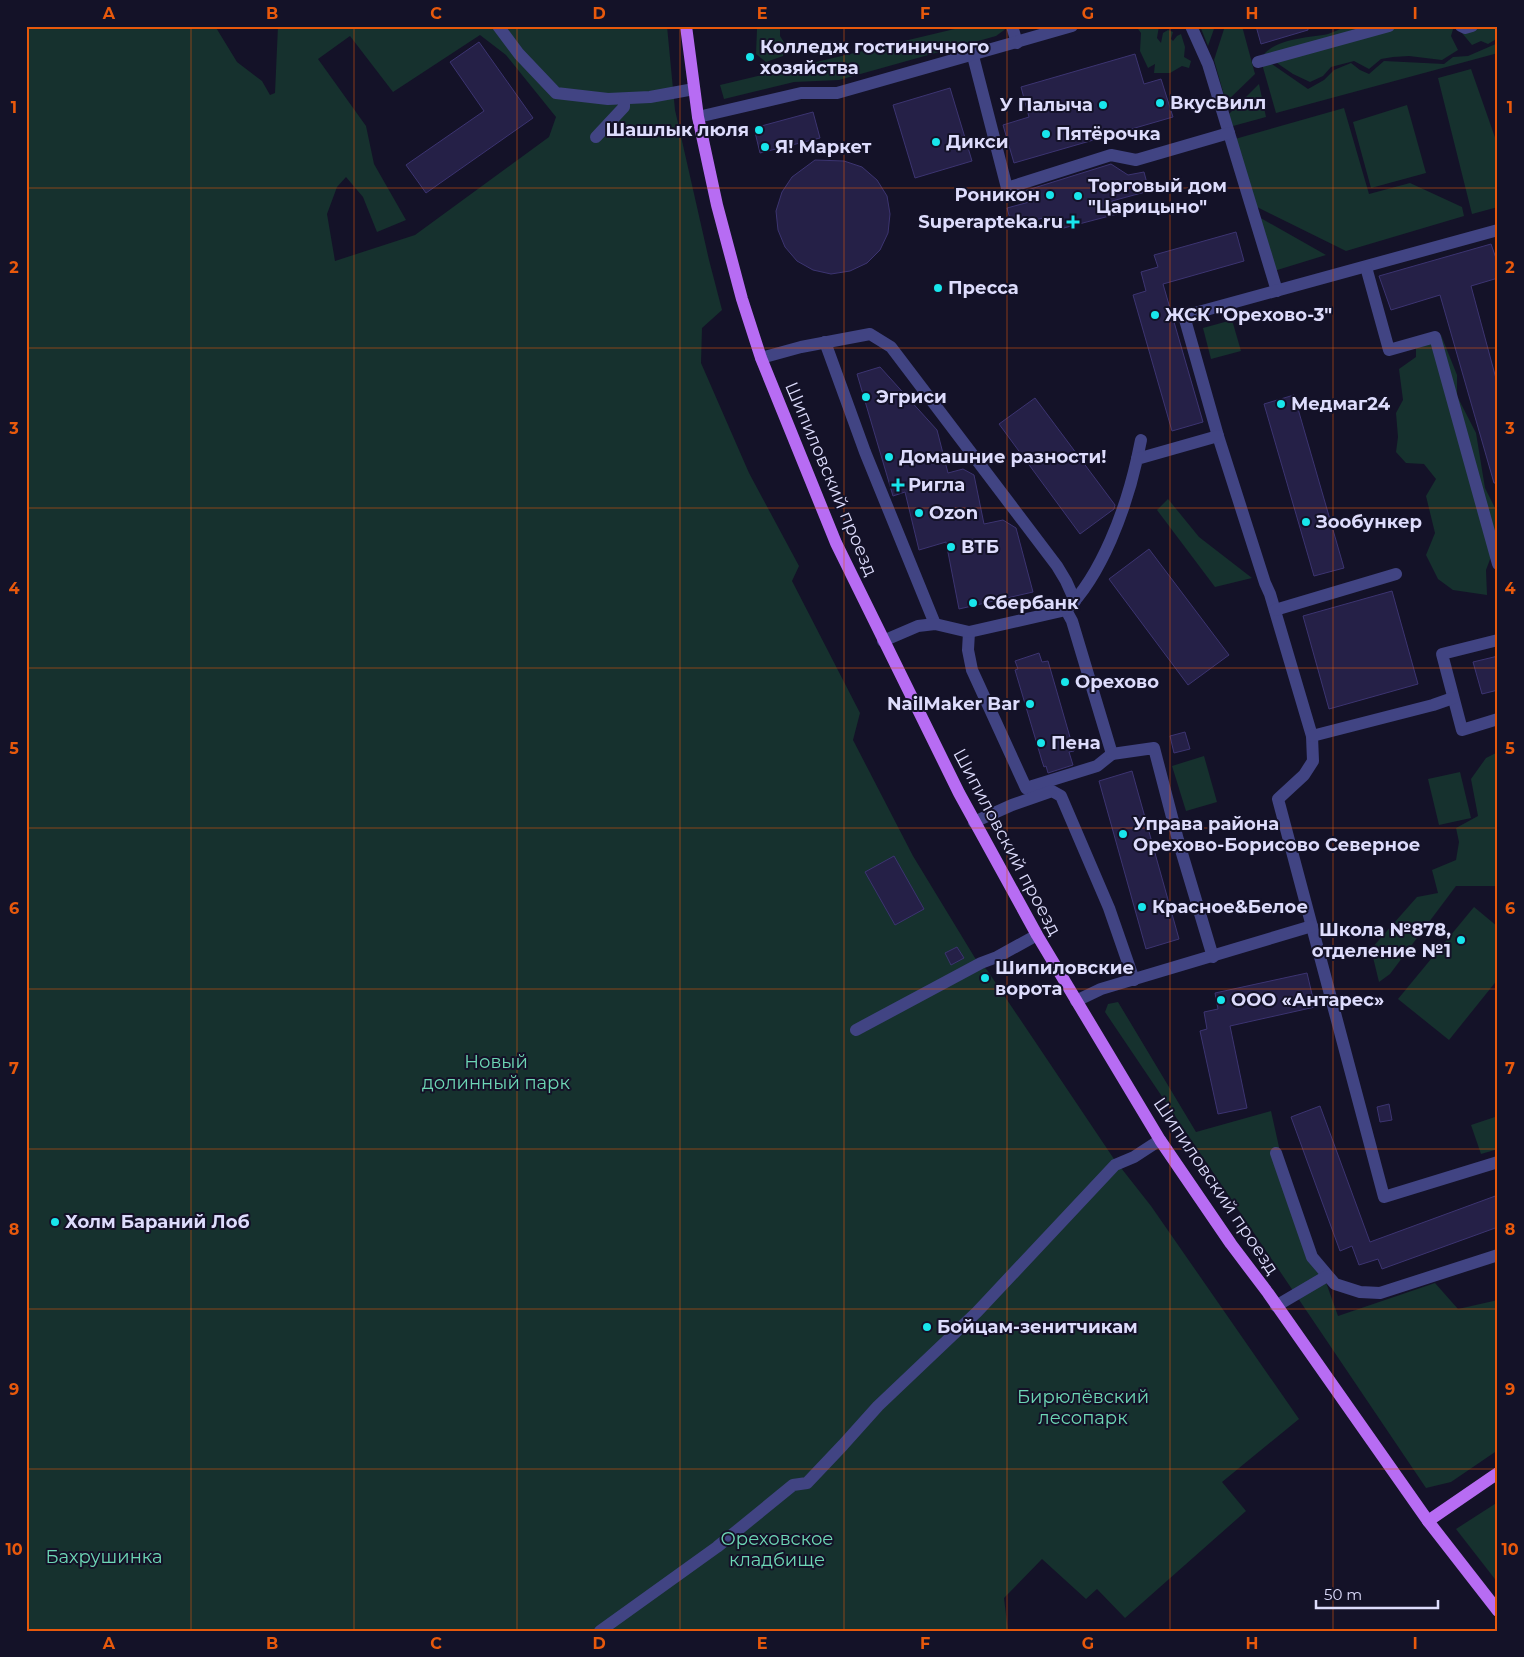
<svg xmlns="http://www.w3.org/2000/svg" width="1524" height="1657" font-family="Montserrat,sans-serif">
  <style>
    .green { fill: #16312e; fill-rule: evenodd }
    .building { fill: #252047; stroke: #3c3471 }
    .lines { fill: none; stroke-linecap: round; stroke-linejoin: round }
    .minor { stroke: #414483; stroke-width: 12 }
    .major { stroke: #b76cf3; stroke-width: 12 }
    .grid { fill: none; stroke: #e8590c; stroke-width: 1; stroke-opacity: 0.55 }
    .poi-dot { fill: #18e6ec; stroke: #141228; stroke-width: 2 }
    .labels { text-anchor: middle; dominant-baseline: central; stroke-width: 4; stroke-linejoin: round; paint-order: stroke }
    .poi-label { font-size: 18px; font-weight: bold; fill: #dddcfc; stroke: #141228; text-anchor: start }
    .street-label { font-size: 18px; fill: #dddcfc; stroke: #141228 }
    .park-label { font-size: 18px; fill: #6dd7b5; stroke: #141228 }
    .neatline { fill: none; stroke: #e8590c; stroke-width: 2 }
    .grid-label { font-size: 16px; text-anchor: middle; font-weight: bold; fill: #e8590c }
  </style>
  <rect width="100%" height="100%" fill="#141228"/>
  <g class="green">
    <path d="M26,26H215L237,62L262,81L270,95L275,93L278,26H667L675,110L709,260L722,310L702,328L701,363L749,473L799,566L792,581L860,713L853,740L913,856L975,958L987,970L1114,1159L1151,1206L1299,1419L1222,1482L1246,1511L1125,1618L1097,1589L1086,1599L1042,1559L1004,1598L1008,1631H26ZM480,35L506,55L556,117L549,137L415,235L335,261L327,214L337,187L346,177L363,197L377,232L406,220L374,164L366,126L318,59L350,36L393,92Z"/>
    <polygon points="750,26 780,26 780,36 785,44 783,56 766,62 756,54 757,29"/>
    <polygon points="967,26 1007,26 1007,28 996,36 839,80 794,82 724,99 720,85"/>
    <polygon points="1136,26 1159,26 1157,38 1161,43 1163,33 1168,30 1173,32 1171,39 1173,41 1177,36 1181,34 1185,47 1184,57 1191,61 1189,68 1182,66 1170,73 1154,73 1155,64 1148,68 1140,51 1141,33"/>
    <polygon points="1200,26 1215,26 1208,46"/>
    <polygon points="1225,26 1242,26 1255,74 1226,102 1214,60"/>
    <path d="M1346,26H1454L1451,36L1458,50L1442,60L1409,56L1393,57L1381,59L1369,69L1354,61L1331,67L1323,76L1310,82L1293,74L1264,54C1279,38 1308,38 1328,34C1334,32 1340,29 1346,26Z"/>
    <polygon points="1465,26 1498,26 1498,38 1488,44 1481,41 1472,45 1462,33"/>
    <polygon points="1498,43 1498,53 1276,113 1262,64 1269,62 1308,89 1324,80 1334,70 1351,63 1360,70 1369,74 1384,61 1444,64 1453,57 1468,56"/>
    <polygon points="1471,69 1498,146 1498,207 1472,214 1438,78"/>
    <polygon points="1259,84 1266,117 1233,126 1229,114"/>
    <polygon points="1407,105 1426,173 1371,188 1353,122"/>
    <polygon points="1344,108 1369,194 1410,183 1462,207 1464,216 1346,251 1255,206 1235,139"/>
    <polygon points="1257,216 1326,255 1274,271"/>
    <polygon points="1232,320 1241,351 1211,359 1203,328"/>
    <polygon points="1441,335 1457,375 1457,396 1476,433 1485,488 1496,510 1498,538 1486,570 1487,595 1453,590 1438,579 1426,555 1435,533 1426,496 1436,479 1424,464 1406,463 1396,452 1398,437 1396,413 1403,400 1399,369 1416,357 1416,337"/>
    <polygon points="1168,499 1199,537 1252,578 1215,587 1157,510"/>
    <polygon points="1498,752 1498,886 1456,886 1390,974 1379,982 1371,949 1417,897 1438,893 1432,870 1456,860 1459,842 1456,828 1478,816 1471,779 1486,758"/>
    <polygon points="1204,756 1217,802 1186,811 1172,766"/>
    <polygon points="1460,772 1471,818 1439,825 1428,779"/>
    <polygon points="1474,907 1498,927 1498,979 1449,1040 1398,999"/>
    <polygon points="1118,1002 1196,1132 1271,1111 1281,1156 1338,1316 1435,1283 1458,1309 1498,1300 1498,1450 1451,1482 1426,1488 1105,1012 1108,1004"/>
    <polygon points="1498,1116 1498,1149 1481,1154 1471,1125"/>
    <polygon points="1498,1502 1498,1583 1456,1529"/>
  </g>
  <g class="building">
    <polygon points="1256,26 1308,26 1308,30 1261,44"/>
    <polygon points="479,42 533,118 426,193 406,165 484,111 450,62"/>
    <polygon points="1135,54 1144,84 1161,79 1173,117 1014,163 1003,125 1029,117 1021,87"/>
    <polygon points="950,88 972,161 915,178 893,105"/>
    <polygon points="813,112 820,138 760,153 754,128"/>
    <polygon points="815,160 844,161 862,167 877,180 887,196 890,214 888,233 880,250 867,263 850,271 831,274 813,270 797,261 785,247 778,230 776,211 782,192 792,177"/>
    <polygon points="1111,164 1128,175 1144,172 1149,191 1112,201 1117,214 1060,229 1047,217 1012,226 1007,208 1033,201 1021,192"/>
    <polygon points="1236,232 1244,261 1163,284 1203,422 1172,431 1133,295 1146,291 1141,272 1158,267 1154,255"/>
    <polygon points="1491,244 1498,264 1498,278 1471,286 1498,386 1498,483 1494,483 1440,295 1391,310 1379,276"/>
    <polygon points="880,367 937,430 948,473 963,469 974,475 984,524 1003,520 1016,528 1033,592 959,609 946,542 919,550 905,492 893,496 857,374"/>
    <polygon points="1294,395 1344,568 1314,576 1264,404"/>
    <polygon points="1035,398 1115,505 1114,509 1080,534 999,424"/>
    <polygon points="1149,549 1229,655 1188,685 1109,579"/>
    <polygon points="1392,591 1418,684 1329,709 1303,616"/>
    <polygon points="1039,653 1042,662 1048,661 1074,751 1069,752 1073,765 1048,773 1046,766 1044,767 1042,761 1015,670 1018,669 1015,661"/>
    <polygon points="1498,656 1498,690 1482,694 1473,662"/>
    <polygon points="1185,732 1190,749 1174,753 1170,736"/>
    <polygon points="1132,771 1179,939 1146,949 1099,781"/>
    <polygon points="894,856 924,909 895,925 865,872"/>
    <polygon points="957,947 964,958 951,965 945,953"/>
    <polygon points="1307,973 1315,1007 1230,1026 1247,1108 1218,1114 1200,1031 1207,1029 1204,1012 1218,1009 1215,993"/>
    <polygon points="1389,1104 1392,1120 1380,1122 1377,1107"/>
    <polygon points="1320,1106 1370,1242 1498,1195 1498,1227 1382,1269 1378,1259 1359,1265 1352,1246 1340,1251 1291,1117"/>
  </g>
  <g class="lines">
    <g class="minor">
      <polyline points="498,26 519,54 556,93 608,99 650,97 694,89"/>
      <polyline points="1012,26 1017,43"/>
      <polyline points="1191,26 1208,64 1277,291"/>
      <polyline points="1461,26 1465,28 1472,26"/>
      <polyline points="973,56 1007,188 1111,155 1136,160 1229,133"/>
      <polyline points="1258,62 1389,26"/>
      <polyline points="698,117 801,93 837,93 1072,26"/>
      <polyline points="596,137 624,107 624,99"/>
      <polyline points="1498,230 1184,316 1218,436 1265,583 1270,594 1312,736 1313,761 1304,775 1278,799 1384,1197 1498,1162"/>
      <polyline points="1366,267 1389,350 1435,337 1498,564"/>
      <polyline points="825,342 865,452 935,624"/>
      <polyline points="761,358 801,347 870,334 891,347 1057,566 1066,581 1075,601"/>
      <polyline points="1137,459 1141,440"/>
      <polyline points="1275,610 1396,574"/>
      <polyline points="969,632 968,650 972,670 1026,788 1097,766 1112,754 1072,621 1066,610"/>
      <polyline points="1498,640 1442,654 1462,730 1498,719"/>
      <path d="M883,641L918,626L935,624L969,632L1066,610C1102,575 1126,508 1137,459L1218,436"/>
      <polyline points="1312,736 1433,705 1453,698"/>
      <polyline points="1112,754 1154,748 1178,840 1213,957"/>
      <polyline points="974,822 1012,805 1052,791 1061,796 1109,908 1134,980"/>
      <polyline points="1076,1001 1101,989 1312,926"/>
      <polyline points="856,1030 981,963 997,957 1037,935"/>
      <polyline points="1276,1153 1312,1257 1335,1284 1360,1292 1380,1293 1498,1255"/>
      <polyline points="1276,1306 1327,1276"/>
      <polyline points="600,1631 717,1547 793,1485 807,1483 843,1445 878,1406 977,1312 1115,1165 1134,1157 1160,1140"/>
    </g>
    <g class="major">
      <polyline points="686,26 698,117 717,205 742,299 761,358 836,543 959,793 1037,935 1160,1140 1231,1244 1268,1293 1428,1521 1498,1611"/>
      <polyline points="1428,1521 1498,1473"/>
    </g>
  </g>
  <path class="grid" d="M191,26V1631M354,26V1631M517,26V1631M680,26V1631M844,26V1631M1007,26V1631M1170,26V1631M1333,26V1631M26,188H1498M26,348H1498M26,508H1498M26,668H1498M26,828H1498M26,989H1498M26,1149H1498M26,1309H1498M26,1469H1498"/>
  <g class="poi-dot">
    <circle cx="750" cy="57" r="5"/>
    <circle cx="1160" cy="103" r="5"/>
    <circle cx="1103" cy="105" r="5"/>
    <circle cx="759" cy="130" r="5"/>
    <circle cx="1046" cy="134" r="5"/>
    <circle cx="936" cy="142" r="5"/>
    <circle cx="765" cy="147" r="5"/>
    <circle cx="1050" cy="195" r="5"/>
    <circle cx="1078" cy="196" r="5"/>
    <path d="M1070.5 214.5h5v5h5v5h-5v5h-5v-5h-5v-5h5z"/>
    <circle cx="938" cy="288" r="5"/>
    <circle cx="1155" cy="315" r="5"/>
    <circle cx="866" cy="397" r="5"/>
    <circle cx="1281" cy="404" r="5"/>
    <circle cx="889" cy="457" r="5"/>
    <path d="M895.5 477.5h5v5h5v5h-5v5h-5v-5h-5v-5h5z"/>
    <circle cx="919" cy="513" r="5"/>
    <circle cx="1306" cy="522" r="5"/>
    <circle cx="951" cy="547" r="5"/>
    <circle cx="973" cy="603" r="5"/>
    <circle cx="1065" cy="682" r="5"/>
    <circle cx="1030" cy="704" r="5"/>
    <circle cx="1041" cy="743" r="5"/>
    <circle cx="1123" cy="834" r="5"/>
    <circle cx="1142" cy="907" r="5"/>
    <circle cx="1461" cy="940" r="5"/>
    <circle cx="985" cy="978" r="5"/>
    <circle cx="1221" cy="1000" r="5"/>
    <circle cx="55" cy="1222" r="5"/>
    <circle cx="927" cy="1327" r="5"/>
  </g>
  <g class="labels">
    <g class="poi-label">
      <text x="760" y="47">Колледж гостиничного<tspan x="760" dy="21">хозяйcтва</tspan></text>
      <text x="1170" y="103">ВкусВилл</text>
      <text x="1093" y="105" text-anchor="end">У Палыча</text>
      <text x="749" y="130" text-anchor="end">Шашлык люля</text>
      <text x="1056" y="134">Пятёрочка</text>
      <text x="946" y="142">Дикси</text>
      <text x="775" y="147">Я! Маркет</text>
      <text x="1088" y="186">Торговый дом<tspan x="1088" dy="21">"Царицыно"</tspan></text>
      <text x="1040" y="195" text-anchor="end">Роникон</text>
      <text x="1063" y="222" text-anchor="end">Superapteka.ru</text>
      <text x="948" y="288">Пресса</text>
      <text x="1165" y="315">ЖСК "Орехово-3"</text>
      <text x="876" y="397">Эгриси</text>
      <text x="1291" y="404">Медмаг24</text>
      <text x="899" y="457">Домашние разности!</text>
      <text x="908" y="485">Ригла</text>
      <text x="929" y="513">Ozon</text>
      <text x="1316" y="522">Зообункер</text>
      <text x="961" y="547">ВТБ</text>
      <text x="983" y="603">Сбербанк</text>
      <text x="1075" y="682">Орехово</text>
      <text x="1020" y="704" text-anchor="end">NailMaker Bar</text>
      <text x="1051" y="743">Пена</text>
      <text x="1133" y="824">Управа района<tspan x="1133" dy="21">Орехово-Борисово Северное</tspan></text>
      <text x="1152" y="907">Красное&amp;Белое</text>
      <text x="1451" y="930" text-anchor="end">Школа №878,<tspan x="1451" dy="21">отделение №1</tspan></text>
      <text x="995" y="968">Шипиловские<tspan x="995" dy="21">ворота</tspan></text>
      <text x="1231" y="1000">ООО «Антарес»</text>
      <text x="65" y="1222">Холм Бараний Лоб</text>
      <text x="937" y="1327">Бойцам-зенитчикам</text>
    </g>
    <g class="street-label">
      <text transform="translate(831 479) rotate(67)">Шипиловский проезд</text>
      <text transform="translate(1007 842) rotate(62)">Шипиловский проезд</text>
      <text transform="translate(1216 1186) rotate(56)">Шипиловский проезд</text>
    </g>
    <g class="park-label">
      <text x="496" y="1062">Новый<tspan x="496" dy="21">долинный парк</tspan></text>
      <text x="1083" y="1397">Бирюлёвский<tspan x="1083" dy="21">лесопарк</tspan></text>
      <text x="777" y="1539">Ореховское<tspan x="777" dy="21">кладбище</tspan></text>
      <text x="104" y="1557">Бахрушинка</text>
    </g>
  </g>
  <rect width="1524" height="1657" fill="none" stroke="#141228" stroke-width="55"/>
  <path d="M1316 1600v8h122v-8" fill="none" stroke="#dddcfc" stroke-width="2.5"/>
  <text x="1324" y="1600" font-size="15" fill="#dddcfc" stroke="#141228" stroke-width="4" paint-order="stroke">50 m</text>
  <rect x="28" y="28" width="1468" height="1602" class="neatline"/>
  <g class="grid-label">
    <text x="109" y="19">A</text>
    <text x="272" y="19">B</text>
    <text x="436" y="19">C</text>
    <text x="599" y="19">D</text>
    <text x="762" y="19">E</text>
    <text x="925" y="19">F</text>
    <text x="1088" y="19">G</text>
    <text x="1252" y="19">H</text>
    <text x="1415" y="19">I</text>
    <text x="14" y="113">1</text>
    <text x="1510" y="113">1</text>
    <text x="14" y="273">2</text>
    <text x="1510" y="273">2</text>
    <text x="14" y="434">3</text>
    <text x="1510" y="434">3</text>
    <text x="14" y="594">4</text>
    <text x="1510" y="594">4</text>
    <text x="14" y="754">5</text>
    <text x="1510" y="754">5</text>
    <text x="14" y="914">6</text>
    <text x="1510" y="914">6</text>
    <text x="14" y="1074">7</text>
    <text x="1510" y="1074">7</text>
    <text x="14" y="1235">8</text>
    <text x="1510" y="1235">8</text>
    <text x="14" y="1395">9</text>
    <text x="1510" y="1395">9</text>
    <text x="14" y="1555">10</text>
    <text x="1510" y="1555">10</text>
    <text x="109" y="1649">A</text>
    <text x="272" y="1649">B</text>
    <text x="436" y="1649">C</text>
    <text x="599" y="1649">D</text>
    <text x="762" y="1649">E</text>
    <text x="925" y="1649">F</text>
    <text x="1088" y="1649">G</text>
    <text x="1252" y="1649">H</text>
    <text x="1415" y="1649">I</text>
  </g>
</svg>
